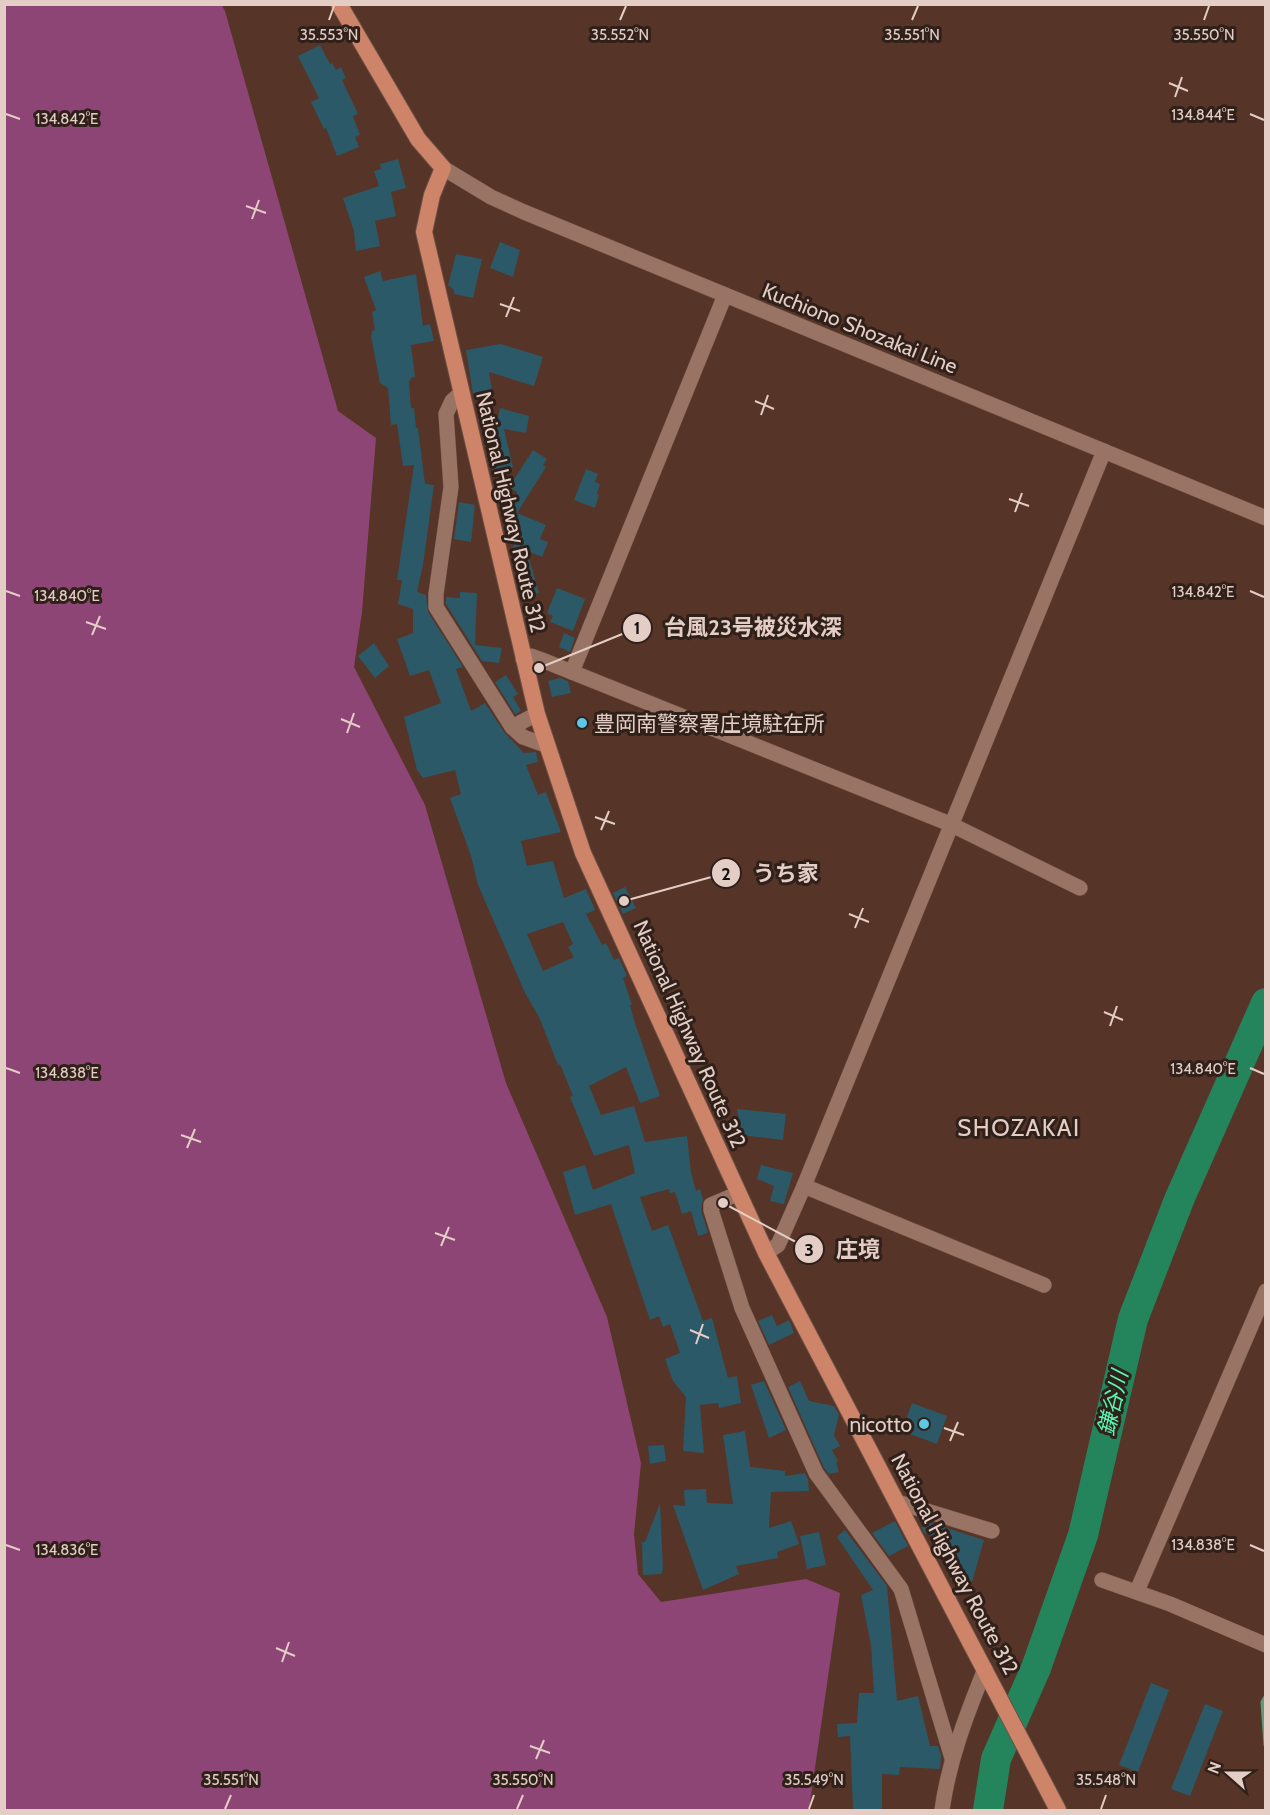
<svg xmlns="http://www.w3.org/2000/svg" width="1270" height="1815" font-family="Cabin,'Noto Sans JP',sans-serif">
  <style>
    .green { fill: #8d4575 }
    .lines { fill: none; stroke-linecap: round; stroke-linejoin: round }
    .stream { stroke: #5d9b7c; stroke-width: 5 }
    .river { stroke: #24855d; stroke-width: 30 }
    .building { fill: #2c5967; fill-rule: evenodd }
    .minor-casing { stroke: #6d5046; stroke-width: 16 }
    .secondary-casing { stroke: #6d5046; stroke-width: 16 }
    .trunk-casing { stroke: #6d5046; stroke-width: 18 }
    .minor { stroke: #997364; stroke-width: 15 }
    .secondary { stroke: #997364; stroke-width: 15 }
    .trunk { stroke: #ce8468; stroke-width: 16 }
    .ticks { fill: none; stroke: #e3cdc5; stroke-width: 2 }
    .poi-dot { fill: #5dc7e8; stroke: #30201a; stroke-width: 2 }
    .labels { text-anchor: middle; dominant-baseline: central; stroke-width: 6; stroke-linejoin: round; paint-order: stroke }
    .street-label { font-size: 21px; fill: #e3cdc5; stroke: #30201a }
    .poi-label { font-size: 21px; fill: #e3cdc5; stroke: #30201a; text-anchor: start }
    .water-label { font-size: 22px; font-style: italic; fill: #56f7b2; stroke: #30201a }
    .quarter-label { font-size: 24px; letter-spacing: 1.5px; fill: #e3cdc5; stroke: #30201a }
    .ticks-label { font-size: 15px; text-anchor: middle; fill: #e3cdc5; stroke: #30201a; stroke-width: 6; stroke-linejoin: round; paint-order: stroke }
    .leader { fill: none; stroke: #e3cdc5; stroke-width: 2 }
    .callout-dot { fill: #e3cdc5; stroke: #30201a; stroke-width: 2 }
    .mark-label { font-size: 18px; text-anchor: middle; font-weight: bold; fill: #111 }
    .callout-label { font-size: 22px; text-anchor: middle; font-weight: bold; fill: #e3cdc5; stroke: #30201a; stroke-width: 6; stroke-linejoin: round; paint-order: stroke }
  </style>
  <rect width="100%" height="100%" fill="#563427"/>
  <polygon class="green" points="5,4 221,4 225,11 338,411 376,438 362,612 354,667 425,805 506,1083 607,1317 641,1463 634,1534 638,1574 661,1602 806,1579 840,1593 809,1810 5,1810"/>
  <g class="lines">
    <polyline class="stream" points="1266,1697 1263,1702 1266,1745"/>
    <polyline class="river" points="988,1810 996,1759 1036,1668 1083,1535 1133,1319 1179,1200 1266,1003"/>
  </g>
  <g class="building">
    <polygon points="320,45 330,64 332,63 336,70 341,67 346,78 342,80 358,114 353,116 360,135 355,137 359,147 337,156 326,128 324,129 311,102 319,98 298,56"/>
    <polygon points="398,159 406,188 391,192 396,216 375,221 380,246 356,251 354,231 343,198 379,186 374,171 381,169 380,164"/>
    <polygon points="500,242 520,250 513,277 490,268"/>
    <polygon points="456,254 482,259 473,298 454,294 454,290 448,285"/>
    <path d="M380,271L383,281L416,274L423,326L430,324L434,341L411,345L415,377L411,378L409,382L411,408H414L416,428H418L425,484L434,485L423,565L417,592L426,595L428,612L463,667L456,669L471,711L485,703L504,732L524,753L536,752L538,762L526,765L538,795L546,792L561,832L521,841L527,866L553,861L564,898L586,889L595,910L586,914L602,945L606,943L614,960L619,958L627,976L623,978L632,1005H630L634,1020L660,1096L640,1103L626,1067L589,1086L601,1115L634,1106L645,1142L687,1136L691,1172L696,1191L700,1189L703,1199L701,1210L708,1233L698,1236L691,1211L682,1214L675,1192L670,1193L669,1189L640,1197L652,1231L668,1225L703,1321L712,1318L728,1378L737,1376L741,1403L719,1408L718,1403L700,1405L704,1453L683,1451L686,1397L673,1381L665,1359L680,1353L670,1324L663,1327L659,1316L650,1320L611,1204L575,1215L563,1172L585,1165L593,1190L635,1173L629,1145L594,1156L570,1097L573,1096L560,1064L558,1065L539,1017L525,993L478,885L471,856L450,798L461,794L455,770L423,778L417,770L404,717L441,703L429,670L410,676L397,639L413,633V609L398,604L402,580H397L414,465L403,466L397,424L391,425L388,388L380,383L371,336L372,331L375,330L372,312L376,310L364,277ZM563,922L573,944L568,947L574,957L543,971L527,934Z"/>
    <polygon points="501,344 543,357 534,386 489,372 493,397 474,400 466,350"/>
    <polygon points="500,408 529,416 526,433 504,429 513,467 493,472 484,435 487,435 485,430 496,427"/>
    <polygon points="533,450 547,459 543,465 546,467 517,513 546,525 540,539 548,542 542,557 527,551 539,593 525,597 512,549 519,533 506,528 517,492 509,487"/>
    <polygon points="586,469 598,474 595,482 600,484 597,494 599,495 595,508 574,500"/>
    <polygon points="459,502 475,505 471,542 454,539"/>
    <polygon points="557,588 585,599 573,631 550,622 553,616 547,613"/>
    <polygon points="460,592 477,593 475,645 502,648 499,663 482,661 446,604 446,597 460,598"/>
    <polygon points="564,633 575,638 570,652 559,647"/>
    <polygon points="374,643 389,666 375,678 358,656"/>
    <polygon points="506,675 518,694 513,697 521,711 515,714 495,682"/>
    <polygon points="560,678 568,681 571,693 552,697 548,681"/>
    <polygon points="625,887 636,908 623,914 613,893"/>
    <polygon points="737,1109 786,1114 783,1140 742,1135"/>
    <polygon points="761,1165 793,1173 784,1204 770,1201 774,1186 757,1179"/>
    <polygon points="772,1315 777,1326 789,1320 794,1333 769,1345 758,1321"/>
    <polygon points="764,1381 786,1430 769,1438 751,1385"/>
    <polygon points="800,1381 809,1401 834,1406 839,1415 834,1435 840,1446 832,1450 838,1461 836,1462 839,1472 829,1474 824,1468 788,1387"/>
    <polygon points="912,1403 947,1416 937,1444 902,1431"/>
    <polygon points="745,1431 750,1467 785,1471 785,1476 805,1473 808,1479 809,1491 771,1492 769,1528 791,1521 799,1544 777,1552 778,1558 736,1566 739,1574 703,1590 673,1505 685,1506 684,1490 706,1489 707,1503 733,1504 723,1435"/>
    <polygon points="664,1445 666,1461 650,1464 648,1446"/>
    <polygon points="660,1503 663,1570 661,1574 643,1575 642,1542 645,1542"/>
    <polygon points="895,1521 908,1546 889,1556 872,1533"/>
    <polygon points="925,1521 984,1540 972,1582 956,1581 933,1536 924,1533 922,1528"/>
    <polygon points="845,1530 887,1586 897,1701 918,1696 930,1746 938,1746 941,1755 940,1769 900,1767 899,1775 882,1774 882,1808 879,1810 853,1810 850,1736 838,1737 837,1724 857,1723 859,1693 874,1693 871,1645 861,1595 873,1590 837,1537"/>
    <polygon points="819,1532 826,1565 807,1569 800,1536"/>
    <polygon points="1151,1683 1169,1690 1138,1772 1119,1765"/>
    <polygon points="1205,1704 1223,1711 1190,1796 1171,1789"/>
  </g>
  <g class="lines">
    <defs>
      <g id="minor">
        <polyline points="460,394 452,401 446,414 451,487 436,594 436,607 512,727 523,737 548,746"/>
        <polyline points="523,659 531,656 542,660 950,824 1080,888"/>
        <polyline points="572,672 725,295"/>
        <polyline points="512,727 537,714"/>
        <polyline points="804,1186 1044,1285"/>
        <polyline points="737,1194 711,1205 711,1210 742,1308 816,1473 901,1589 952,1758"/>
        <polyline points="766,1253 778,1245 804,1186 1104,451"/>
        <polyline points="897,1502 992,1531"/>
        <polyline points="1102,1580 1170,1604 1266,1645"/>
        <polyline points="1137,1591 1266,1291"/>
        <path d="M942,1810C949,1760 966,1716 985,1669"/>
      </g>
      <polyline id="secondary" points="443,168 491,197 524,212 1266,518"/>
      <polyline id="trunk" points="339,4 418,139 443,168 432,195 424,232 537,714 583,853 766,1253 1058,1810"/>
    </defs>
    <use href="#minor" class="minor-casing"/>
    <use href="#secondary" class="secondary-casing"/>
    <use href="#trunk" class="trunk-casing"/>
    <use href="#minor" class="minor"/>
    <use href="#secondary" class="secondary"/>
    <use href="#trunk" class="trunk"/>
  </g>
  <path class="ticks" d="M329,20L334,6M620,20L626,6M912,20L918,6M1204,20L1209,6M1169,83L1188,91M1175,97L1182,77M6,114L20,119M1250,114L1264,120M246,206L266,213M252,219L259,200M500,304L520,311M506,317L514,297M755,401L774,409M761,415L768,395M1009,499L1029,506M1015,512L1022,493M6,591L20,596M1250,591L1264,597M86,622L106,629M92,635L100,616M341,719L360,727M347,733L354,713M595,817L615,824M601,830L609,811M849,914L869,922M855,928L863,908M1104,1012L1123,1020M1110,1026L1117,1006M6,1068L20,1073M1250,1068L1264,1074M181,1135L201,1142M187,1148L195,1129M435,1233L455,1240M441,1246L449,1227M690,1330L709,1338M696,1344L703,1324M944,1428L964,1435M950,1441L958,1422M6,1545L20,1550M1250,1545L1264,1551M276,1648L295,1656M282,1662L289,1642M530,1746L550,1753M536,1759L544,1740M225,1809L231,1795M517,1809L523,1795M809,1809L814,1795M1101,1809L1106,1795"/>
  <g class="poi-dot">
    <circle cx="582" cy="723" r="6"/>
    <circle cx="924" cy="1424" r="6"/>
  </g>
  <g class="labels">
    <g class="street-label">
      <text transform="translate(860 328) rotate(22)">Kuchiono Shozakai Line</text>
      <text transform="translate(511 512) rotate(77)">National Highway Route 312</text>
      <text transform="translate(690 1034) rotate(66)">National Highway Route 312</text>
      <text transform="translate(955 1564) rotate(62)">National Highway Route 312</text>
    </g>
    <g class="poi-label">
      <text x="594" y="723">豊岡南警察署庄境駐在所</text>
      <text x="912" y="1424" text-anchor="end">nicotto</text>
    </g>
    <g class="water-label">
      <text transform="translate(1113 1403) rotate(-77)">鎌谷川</text>
    </g>
    <g class="quarter-label">
      <text x="1019" y="1127">SHOZAKAI</text>
    </g>
  </g>
  <g class="ticks-label">
    <text x="329" y="40">35.553°N</text>
    <text x="620" y="40">35.552°N</text>
    <text x="912" y="40">35.551°N</text>
    <text x="1204" y="40">35.550°N</text>
    <text x="1203" y="120">134.844°E</text>
    <text x="67" y="124">134.842°E</text>
    <text x="1203" y="597">134.842°E</text>
    <text x="67" y="601">134.840°E</text>
    <text x="1203" y="1074">134.840°E</text>
    <text x="67" y="1078">134.838°E</text>
    <text x="1203" y="1550">134.838°E</text>
    <text x="67" y="1555">134.836°E</text>
    <text x="231" y="1785">35.551°N</text>
    <text x="523" y="1785">35.550°N</text>
    <text x="814" y="1785">35.549°N</text>
    <text x="1106" y="1785">35.548°N</text>
  </g>
  <path class="leader" d="M539 668L637 628M624 901L726 873M723 1203L809 1249"/>
  <g class="callout-dot">
    <circle cx="539" cy="668" r="6"/>
    <circle cx="624" cy="901" r="6"/>
    <circle cx="723" cy="1203" r="6"/>
    <circle cx="637" cy="628" r="15"/>
    <circle cx="726" cy="873" r="15"/>
    <circle cx="809" cy="1249" r="15"/>
  </g>
  <g class="mark-label">
    <text x="637" y="634">1</text>
    <text x="726" y="880">2</text>
    <text x="809" y="1256">3</text>
  </g>
  <g class="callout-label">
    <text x="753" y="635">台風23号被災水深</text>
    <text x="786" y="881">うち家</text>
    <text x="858" y="1257">庄境</text>
  </g>
  <rect width="1270" height="1815" fill="none" stroke="#e3cdc5" stroke-width="12"/>
  <g transform="translate(1228 1773) rotate(291)" stroke="#30201a" stroke-width="4.5" paint-order="stroke">
  <path d="M0-4.5L10 22L0 15L-10 22Z" fill="#e3cdc5"/>
  <text y="-9" font-size="16" font-weight="bold" text-anchor="middle" fill="#e3cdc5">N</text>
  </g>
</svg>
